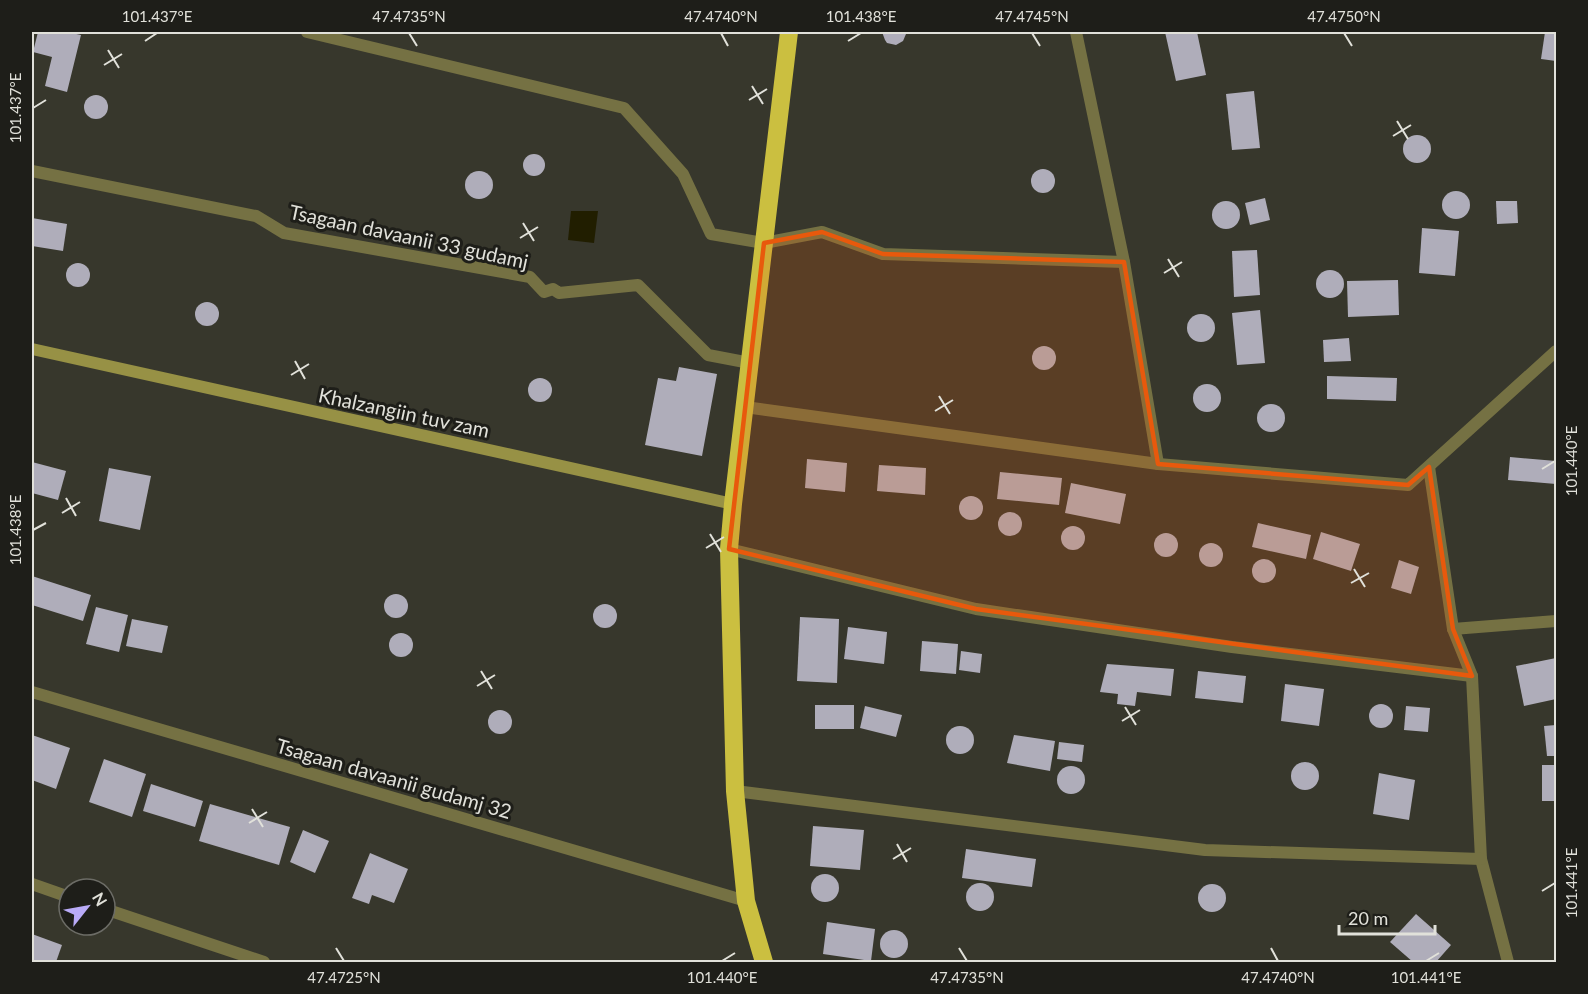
<svg xmlns="http://www.w3.org/2000/svg" width="1588" height="994" font-family="Lato,sans-serif">
  <style>
    .water { fill: #211e00 }
    .building { fill: #afadba }
    .lines { fill: none; stroke-linecap: round; stroke-linejoin: round }
    .street { stroke: #757143; stroke-width: 12 }
    .secondary { stroke: #979145; stroke-width: 12 }
    .highway { stroke: #cbbf40; stroke-width: 18 }
    .marked { fill: #e8590c; fill-opacity: 0.2; stroke: #e8590c; stroke-width: 4.5; stroke-linejoin: round }
    .ticks { fill: none; stroke: #e1e1da; stroke-width: 2 }
    .labels { text-anchor: middle; dominant-baseline: central; stroke-width: 6; stroke-linejoin: round; paint-order: stroke }
    .street-label { font-size: 20px; fill: #e1e1da; stroke: #1e1e19 }
    .neatline { fill: none; stroke: #e1e1da; stroke-width: 2 }
    .ticks-label { font-size: 15px; text-anchor: middle; fill: #e1e1da }
  </style>
  <rect width="100%" height="100%" fill="#37372c"/>
  <polygon class="water" points="571,211 598,211 594,243 568,240"/>
  <g class="building">
    <polygon points="38,32 67,32 81,35 67,92 45,86 52,57 33,52"/>
    <polygon points="882,32 906,32 906,34 903,41 896,45 887,43 885,40"/>
    <polygon points="1165,32 1197,32 1206,75 1176,81"/>
    <polygon points="1545,32 1556,32 1556,61 1541,59"/>
    <polygon points="1254,91 1260,148 1232,150 1226,94"/>
    <circle cx="96" cy="107" r="12"/>
    <circle cx="1417" cy="149" r="14"/>
    <circle cx="534" cy="165" r="11"/>
    <circle cx="1043" cy="181" r="12"/>
    <circle cx="479" cy="185" r="14"/>
    <circle cx="1456" cy="205" r="14"/>
    <polygon points="1265,198 1270,220 1250,225 1245,203"/>
    <circle cx="1226" cy="215" r="14"/>
    <polygon points="1496,201 1517,201 1518,223 1497,224"/>
    <polygon points="32,218 67,224 63,251 32,246"/>
    <polygon points="1422,228 1459,231 1455,276 1419,273"/>
    <polygon points="1257,250 1260,295 1234,297 1232,251"/>
    <circle cx="78" cy="275" r="12"/>
    <circle cx="1330" cy="284" r="14"/>
    <polygon points="1398,280 1399,315 1348,317 1347,281"/>
    <circle cx="207" cy="314" r="12"/>
    <polygon points="1260,310 1265,363 1237,365 1232,313"/>
    <circle cx="1201" cy="328" r="14"/>
    <polygon points="1349,338 1351,361 1324,362 1323,340"/>
    <circle cx="1044" cy="358" r="12"/>
    <polygon points="679,367 717,374 702,456 645,445 658,378 676,381"/>
    <polygon points="1327,376 1397,378 1396,401 1327,399"/>
    <circle cx="540" cy="390" r="12"/>
    <circle cx="1207" cy="398" r="14"/>
    <circle cx="1271" cy="418" r="14"/>
    <polygon points="1510,457 1556,461 1556,484 1508,480"/>
    <polygon points="807,459 847,463 845,492 805,488"/>
    <polygon points="32,462 66,471 58,500 32,493"/>
    <polygon points="879,465 926,468 925,495 877,491"/>
    <polygon points="109,468 151,476 140,530 99,521"/>
    <polygon points="1000,472 1062,478 1059,505 997,499"/>
    <polygon points="1071,483 1126,494 1120,524 1065,513"/>
    <circle cx="971" cy="508" r="12"/>
    <circle cx="1010" cy="524" r="12"/>
    <polygon points="1258,523 1311,535 1306,559 1252,547"/>
    <circle cx="1073" cy="538" r="12"/>
    <polygon points="1321,532 1360,544 1351,571 1313,559"/>
    <circle cx="1166" cy="545" r="12"/>
    <circle cx="1211" cy="555" r="12"/>
    <circle cx="1264" cy="571" r="12"/>
    <polygon points="1399,560 1419,567 1411,594 1391,588"/>
    <polygon points="32,576 91,595 83,621 32,605"/>
    <circle cx="396" cy="606" r="12"/>
    <circle cx="605" cy="616" r="12"/>
    <polygon points="96,607 128,615 119,652 86,644"/>
    <polygon points="800,617 839,619 837,683 797,681"/>
    <polygon points="132,619 168,626 162,653 126,646"/>
    <polygon points="848,627 887,632 884,664 844,659"/>
    <circle cx="401" cy="645" r="12"/>
    <polygon points="922,641 958,644 956,674 920,671"/>
    <polygon points="961,651 982,654 980,673 959,670"/>
    <polygon points="1556,658 1556,699 1524,706 1516,666"/>
    <polygon points="1107,664 1174,669 1171,696 1137,692 1135,706 1117,704 1118,694 1100,692"/>
    <polygon points="1198,671 1246,676 1243,703 1195,698"/>
    <polygon points="1285,684 1324,689 1319,726 1281,721"/>
    <circle cx="1381" cy="716" r="12"/>
    <rect x="815" y="705" width="39" height="24"/>
    <polygon points="865,706 902,715 896,737 860,728"/>
    <polygon points="1406,706 1430,708 1428,732 1404,730"/>
    <circle cx="500" cy="722" r="12"/>
    <polygon points="1556,725 1556,756 1547,756 1544,726"/>
    <circle cx="960" cy="740" r="14"/>
    <polygon points="32,735 70,748 56,789 32,780"/>
    <polygon points="1014,735 1055,741 1050,771 1007,763"/>
    <polygon points="1059,742 1084,745 1082,762 1057,759"/>
    <polygon points="104,759 146,774 132,817 89,802"/>
    <circle cx="1305" cy="776" r="14"/>
    <rect x="1542" y="765" width="14" height="36"/>
    <circle cx="1071" cy="780" r="14"/>
    <polygon points="1379,773 1415,780 1409,820 1373,814"/>
    <polygon points="151,784 203,801 195,827 143,811"/>
    <polygon points="210,804 290,827 279,865 199,841"/>
    <polygon points="813,826 864,830 860,870 810,866"/>
    <polygon points="303,830 329,841 315,873 290,862"/>
    <polygon points="966,849 1036,859 1032,887 962,878"/>
    <polygon points="370,853 408,869 394,903 372,895 369,904 352,898"/>
    <circle cx="825" cy="888" r="14"/>
    <circle cx="980" cy="897" r="14"/>
    <circle cx="1212" cy="898" r="14"/>
    <polygon points="1416,914 1451,945 1436,962 1413,962 1390,942"/>
    <polygon points="827,922 875,929 871,961 823,954"/>
    <circle cx="894" cy="944" r="14"/>
    <polygon points="32,934 62,945 56,962 32,962"/>
  </g>
  <g class="lines">
    <g class="street">
      <polyline points="307,32 624,108 683,174 711,234 764,243 822,232 883,254 1124,262"/>
      <polyline points="1076,32 1124,262 1158,464"/>
      <polyline points="32,171 256,216 284,233 530,277 544,292 553,289 559,293 638,285 708,355 750,363"/>
      <polyline points="745,407 1158,464 1408,485 1556,351"/>
      <polyline points="1429,467 1453,629 1472,676 1481,859 1508,962"/>
      <polyline points="729,549 976,609 1232,647 1472,676"/>
      <polyline points="1453,629 1556,621"/>
      <polyline points="32,692 746,901"/>
      <polyline points="735,791 1205,850 1481,859"/>
      <polyline points="32,884 69,897"/>
      <polyline points="105,909 264,962"/>
    </g>
    <polyline class="secondary" points="32,349 733,504"/>
    <polyline class="highway" points="764,962 746,901 735,791 729,549 733,504 789,32"/>
  </g>
  <path class="marked" d="M822,232L883,254L1124,262L1158,464L1408,485L1429,467L1453,629L1472,676L976,609L729,549L764,243Z"/>
  <path class="ticks" d="M409,33L417,46M721,33L728,46M1032,33L1040,46M1344,33L1352,46M145,41L157,33M848,41L861,33M108,50L119,68M104,65L122,54M752,86L763,104M749,100L767,89M33,108L46,100M1397,121L1408,139M1393,136L1411,125M523,223L534,241M520,238L538,227M1168,259L1179,277M1164,273L1182,262M295,361L305,379M291,375L309,364M939,396L950,414M935,411L953,400M1542,469L1555,461M66,498L76,516M62,513L80,502M33,530L46,523M710,534L721,552M706,548L724,537M1354,569L1365,587M1351,583L1369,573M481,671L492,689M477,686L495,675M1125,707L1136,725M1122,721L1140,710M252,809L263,827M249,823L267,812M897,844L907,862M893,859L911,848M1542,891L1555,883M336,948L344,961M959,948L967,961M1271,948L1278,961M722,961L735,953M1426,961L1439,953"/>
  <g class="labels">
    <g class="street-label">
      <text transform="translate(409 236) rotate(12)">Tsagaan davaanii 33 gudamj</text>
      <text transform="translate(404 412) rotate(12)">Khalzangiin tuv zam</text>
      <text transform="translate(394 778) rotate(16)">Tsagaan davaanii gudamj 32</text>
    </g>
  </g>
  <rect width="1588" height="994" fill="none" stroke="#1e1e19" stroke-width="66"/>
  <g transform="translate(87 907) rotate(59)"><circle r="28" fill="#1e1e19" stroke="#6c6c66" stroke-width="1.5"/>
  <path d="M0-4.5L10 22L0 15L-10 22Z" fill="#b9abf7"/>
  <text y="-9" font-size="16" font-weight="bold" text-anchor="middle" fill="#e1e1da">N</text>
  </g>
  <path d="M1339 925v9h96v-9" fill="none" stroke="#e1e1da" stroke-width="3"/>
  <text x="1348" y="925" font-size="18" fill="#e1e1da" stroke="#1e1e19" stroke-width="4.5" paint-order="stroke">20 m</text>
  <rect x="33" y="33" width="1522" height="928" class="neatline"/>
  <g class="ticks-label">
    <text x="157" y="22">101.437°E</text>
    <text x="409" y="22">47.4735°N</text>
    <text x="721" y="22">47.4740°N</text>
    <text x="861" y="22">101.438°E</text>
    <text x="1032" y="22">47.4745°N</text>
    <text x="1344" y="22">47.4750°N</text>
    <text transform="translate(16 108) rotate(-90)" y="5">101.437°E</text>
    <text transform="translate(1572 461) rotate(-90)" y="5">101.440°E</text>
    <text transform="translate(16 530) rotate(-90)" y="5">101.438°E</text>
    <text transform="translate(1572 883) rotate(-90)" y="5">101.441°E</text>
    <text x="344" y="983">47.4725°N</text>
    <text x="722" y="983">101.440°E</text>
    <text x="967" y="983">47.4735°N</text>
    <text x="1278" y="983">47.4740°N</text>
    <text x="1426" y="983">101.441°E</text>
  </g>
</svg>
